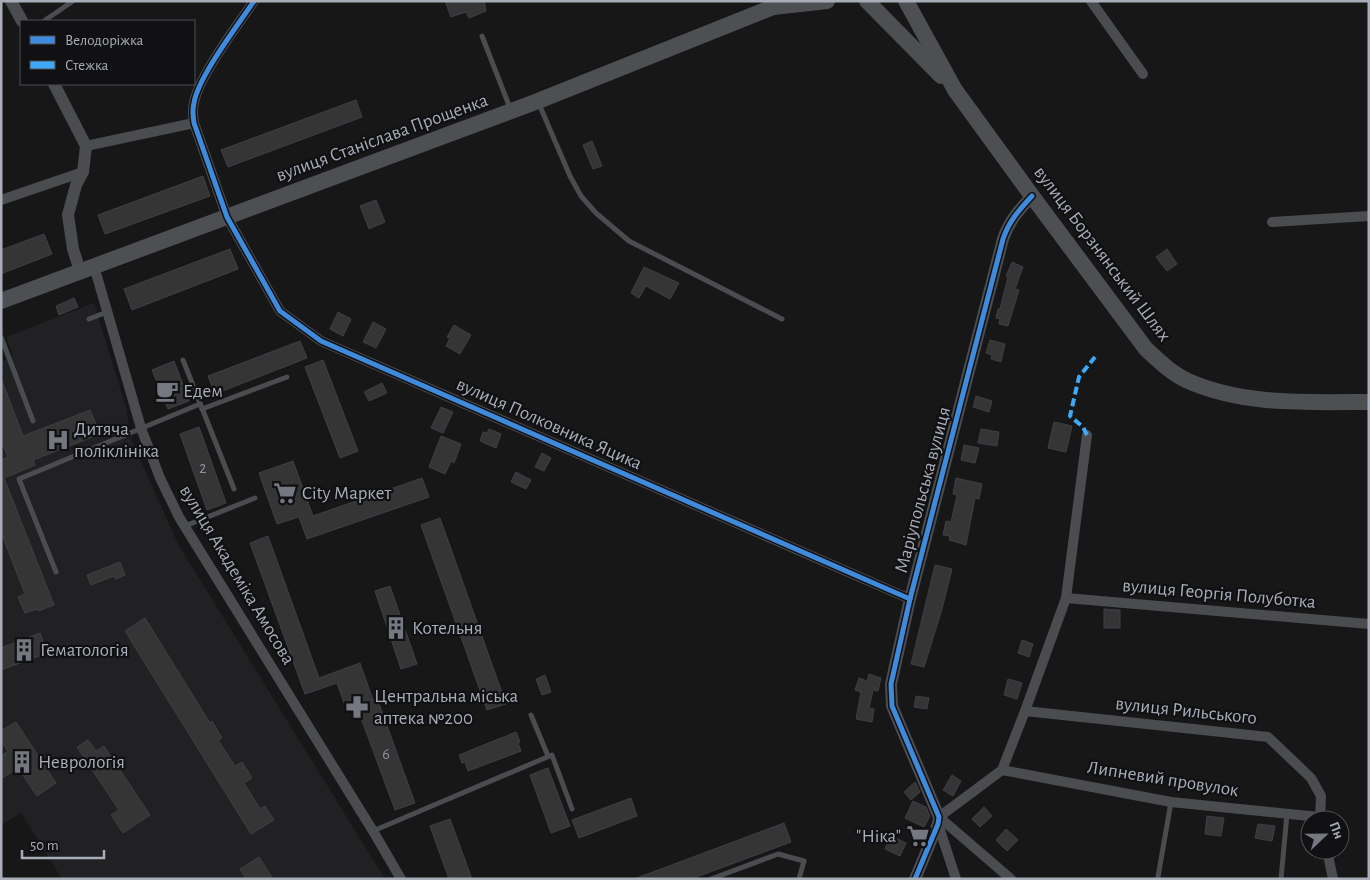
<svg xmlns="http://www.w3.org/2000/svg" width="1370" height="880" font-family="'Alegreya Sans',sans-serif">
  <style>
    .built { fill: #212123 }
    .building { fill: #353536; stroke: #3f4043 }
    .lines { fill: none; stroke-linecap: round; stroke-linejoin: round }
    .service { stroke: #4b4c50; stroke-width: 5 }
    .minor { stroke: #4b4c50; stroke-width: 10 }
    .tertiary { stroke: #4b4c50; stroke-width: 12 }
    .primary { stroke: #4d4f52; stroke-width: 16 }
    .quiet { stroke: #3fa9f5; stroke-width: 4; stroke-dasharray: 8 4; stroke-linecap: butt }
    .cycleway-casing { stroke: #111113; stroke-width: 8 }
    .cycleway { stroke: #408adc; stroke-width: 5 }
    .labels { text-anchor: middle; dominant-baseline: central; stroke-width: 4.5; stroke-linejoin: round; paint-order: stroke }
    .number-label { font-size: 16px; fill: #8b8f98 }
    .street-label { font-size: 19px; fill: #a8adb8; stroke: #111113 }
    .poi-label { font-size: 19px; fill: #a8adb8; stroke: #111113; text-anchor: start }
  </style>
  <rect width="100%" height="100%" fill="#171717"/>
  <polygon class="built" points="94,303 126,407 131,439 178,544 385,879 62,879 21,813 1,825 1,361 13,356 6,337"/>
  <g class="building">
    <polygon points="445,1 484,1 486,11 469,18 466,12 451,17"/>
    <polygon points="356,100 362,117 228,167 221,150"/>
    <polygon points="592,141 602,166 593,169 583,145"/>
    <polygon points="203,176 210,196 105,234 98,215"/>
    <polygon points="376,200 385,222 369,229 360,206"/>
    <polygon points="44,234 52,254 1,274 1,250"/>
    <polygon points="230,249 238,269 132,310 124,289"/>
    <polygon points="1167,249 1177,264 1167,271 1156,257"/>
    <polygon points="1012,262 1023,267 1015,289 1019,290 1008,326 999,324 1000,319 996,318 998,309 1000,309 1008,277 1006,276"/>
    <polygon points="644,267 679,283 670,299 646,286 639,298 631,293"/>
    <polygon points="74,298 78,307 59,315 56,306"/>
    <polygon points="338,312 351,319 343,336 330,329"/>
    <polygon points="373,322 386,329 376,348 363,342"/>
    <polygon points="454,325 471,335 460,354 446,346 450,338 447,337"/>
    <polygon points="990,340 1005,344 1001,362 991,359 992,355 986,353"/>
    <polygon points="300,341 307,358 215,394 208,376"/>
    <polygon points="323,360 358,451 340,458 305,367"/>
    <polygon points="174,361 189,401 168,409 152,370"/>
    <polygon points="2,381 23,436 90,410 100,434 33,460 35,465 4,478 54,605 38,611 37,609 25,613 18,597 25,594 1,532 1,460 8,457 1,440"/>
    <polygon points="382,383 387,393 369,401 364,392"/>
    <polygon points="976,396 992,401 989,412 973,407"/>
    <polygon points="441,407 453,412 443,433 431,428"/>
    <polygon points="1054,422 1072,426 1066,452 1048,448"/>
    <polygon points="199,427 226,503 207,510 180,434"/>
    <polygon points="489,429 501,434 496,448 480,441 483,432 487,433"/>
    <polygon points="981,429 999,432 997,446 978,443"/>
    <polygon points="441,436 461,444 454,463 451,461 445,474 429,467"/>
    <polygon points="964,445 979,448 975,463 961,460"/>
    <polygon points="542,453 551,458 544,471 535,467"/>
    <polygon points="293,461 313,516 422,478 429,497 307,539 299,517 277,524 259,473"/>
    <polygon points="516,472 531,480 526,489 511,482"/>
    <polygon points="956,478 982,484 979,499 975,498 966,545 949,540 950,536 943,535 946,521 951,522 957,495 953,494"/>
    <polygon points="440,518 506,704 487,710 421,525"/>
    <polygon points="268,536 319,678 360,663 373,700 377,698 415,803 395,810 354,699 344,703 337,683 305,694 250,543"/>
    <polygon points="120,562 125,575 116,579 114,576 91,585 87,575"/>
    <polygon points="935,565 952,569 942,609 924,667 911,664"/>
    <polygon points="390,586 417,664 401,669 375,591"/>
    <polygon points="1104,609 1120,610 1120,628 1104,628"/>
    <polygon points="145,618 210,723 212,721 222,738 218,740 235,766 242,762 252,778 244,783 260,809 265,806 274,820 251,834 125,631"/>
    <polygon points="40,633 47,653 1,670 1,648"/>
    <polygon points="1022,640 1033,644 1029,657 1018,653"/>
    <polygon points="869,674 881,678 878,691 873,690 869,708 874,709 872,722 856,719 861,692 855,690 859,678 867,681"/>
    <polygon points="545,675 551,692 542,695 536,679"/>
    <polygon points="1008,679 1022,683 1017,699 1004,695"/>
    <polygon points="916,696 929,698 927,709 914,707"/>
    <polygon points="16,722 56,783 37,796 18,768 1,779 1,756 8,751 1,741 1,731"/>
    <polygon points="516,732 520,742 518,743 521,751 468,771 465,762 462,763 459,755"/>
    <polygon points="88,740 96,751 104,746 150,815 123,833 111,815 119,810 77,747"/>
    <polygon points="548,768 570,826 551,833 530,775"/>
    <polygon points="952,775 961,781 953,796 943,790"/>
    <polygon points="915,782 920,792 911,800 904,792"/>
    <polygon points="631,798 637,816 579,838 572,820"/>
    <polygon points="913,801 926,807 930,816 924,827 905,818"/>
    <polygon points="984,807 992,816 980,827 972,819"/>
    <polygon points="1207,816 1224,818 1221,836 1205,834"/>
    <polygon points="450,819 472,879 449,879 430,826"/>
    <polygon points="784,823 791,842 691,879 634,879"/>
    <polygon points="1258,824 1275,826 1272,841 1255,838"/>
    <polygon points="1006,829 1018,840 1007,851 996,840"/>
    <polygon points="891,836 906,843 900,856 885,849"/>
    <polygon points="259,857 273,879 246,879 240,869"/>
  </g>
  <g class="lines">
    <g class="service">
      <polyline points="44,21 73,1"/>
      <polyline points="482,36 510,108"/>
      <polyline points="539,104 570,176 581,196 596,213 629,241 782,319"/>
      <polyline points="89,319 107,312"/>
      <polyline points="1,337 33,421"/>
      <polyline points="183,360 234,489"/>
      <polyline points="202,409 287,377"/>
      <polyline points="185,526 255,498"/>
      <polyline points="56,572 19,479 200,404"/>
      <polyline points="531,715 548,756"/>
      <polyline points="373,831 552,755 572,809"/>
      <polyline points="1158,877 1171,802"/>
      <polyline points="711,879 778,854 804,861 799,879"/>
      <polyline points="1281,879 1287,814"/>
    </g>
    <g class="minor">
      <path d="M254,1C238,25 198,77 194,103C192,110 193,116 194,123L227,217L280,311L321,341L910,599"/>
      <polyline points="1091,1 1143,74"/>
      <polyline points="86,146 194,123"/>
      <polyline points="1,200 83,172"/>
      <polyline points="1272,222 1369,216"/>
      <polyline points="94,266 141,428 160,478 179,517 373,831 401,879"/>
      <polyline points="1066,598 1369,624"/>
      <polyline points="1025,711 1268,737 1311,778 1321,796 1320,820"/>
      <polyline points="1002,770 1171,802 1319,817"/>
      <polyline points="938,824 956,879"/>
      <polyline points="1327,850 1333,879"/>
      <polyline points="1011,879 939,817 1002,770 1025,711 1066,598 1087,435"/>
    </g>
    <g class="tertiary">
      <polyline points="11,1 22,21"/>
      <polyline points="54,84 86,146 83,172 76,185 68,215 73,249 80,271"/>
      <path d="M915,879L938,824L939,817L892,706L891,684L910,599L1003,239C1009,221 1019,210 1032,196"/>
    </g>
    <g class="primary">
      <polyline points="867,1 941,76"/>
      <path d="M906,1L955,90L1032,196L1146,349C1159,361 1172,374 1188,381C1245,406 1308,402 1369,402"/>
      <polyline points="773,7 827,1"/>
      <polyline points="1,301 538,101 773,7 782,1"/>
    </g>
    <polyline class="quiet" points="1087,435 1083,427 1070,416 1079,377 1095,357"/>
    <defs>
      <g id="cycleway">
        <path d="M254,1C238,25 198,77 194,103C192,110 193,116 194,123L227,217L280,311L321,341L910,599"/>
        <path d="M915,879L938,824L939,817L892,706L891,684L910,599L1003,239C1009,221 1019,210 1032,196"/>
      </g>
    </defs>
    <use href="#cycleway" class="cycleway-casing"/>
    <use href="#cycleway" class="cycleway"/>
  </g>
  <defs>
    <symbol id="cafe-bare" viewBox="-9 -9 18 18"><path d="M-5.5-4.5H6V0H3Q3 3.5 0 3.5H-2.5Q-5.5 3.5-5.5 0ZM3-3.2v2h1.7v-2ZM-6 4.5H4V6H-6Z" fill="#757880" stroke="#111113" stroke-width="2.5" paint-order="stroke"/></symbol>
    <symbol id="hospital-bare" viewBox="-9 -9 18 18"><path d="M-5-5h3v3.5h4V-5h3V5h-3V1.5h-4V5h-3Z" fill="#757880" stroke="#111113" stroke-width="2.5" paint-order="stroke"/></symbol>
    <symbol id="supermarket-bare" viewBox="-9 -9 18 18"><path d="M-6-5.5h2.5l.6 2H6L4.5 2H-2.5L-4.4-4H-6ZM-1.5 3.2a1.3 1.3 0 1 0 .1 0ZM3 3.2a1.3 1.3 0 1 0 .1 0Z" fill="#757880" stroke="#111113" stroke-width="2.5" paint-order="stroke"/></symbol>
    <symbol id="building-bare" viewBox="-9 -9 18 18"><path d="M-4-6H4V6H1V3H-1V6H-4ZM-2.5-4.3h1.7v1.8h-1.7ZM.8-4.3h1.7v1.8H.8ZM-2.5-1h1.7V.8h-1.7ZM.8-1h1.7V.8H.8Z" fill="#757880" stroke="#111113" stroke-width="2.5" paint-order="stroke"/></symbol>
    <symbol id="pharmacy-bare" viewBox="-9 -9 18 18"><path d="M-2-6h4v4h4v4h-4v4h-4v-4h-4v-4h4Z" fill="#757880" stroke="#111113" stroke-width="2.5" paint-order="stroke"/></symbol>
  </defs>
  <g fill-rule="evenodd">
    <use href="#cafe-bare" x="151" y="375" width="32" height="32"/>
    <use href="#hospital-bare" x="42" y="424" width="32" height="32"/>
    <use href="#supermarket-bare" x="269" y="477" width="32" height="32"/>
    <use href="#building-bare" x="380" y="612" width="32" height="32"/>
    <use href="#building-bare" x="8" y="634" width="32" height="32"/>
    <use href="#pharmacy-bare" x="341" y="691" width="32" height="32"/>
    <use href="#building-bare" x="6" y="746" width="32" height="32"/>
    <use href="#supermarket-bare" x="902" y="820" width="32" height="32"/>
  </g>
  <g class="labels">
    <g class="number-label">
      <text x="203" y="468">2</text>
      <text x="386" y="754">6</text>
    </g>
    <g class="street-label">
      <text transform="translate(382 138) rotate(-20)">вулиця Станіслава Прощенка</text>
      <text transform="translate(1102 254) rotate(53)">вулиця Борзнянський Шлях</text>
      <text transform="translate(549 424) rotate(24)">вулиця Полковника Яцика</text>
      <text transform="translate(923 490) rotate(-75)">Маріупольська вулиця</text>
      <text transform="translate(237 575) rotate(59)">вулиця Академіка Амосова</text>
      <text transform="translate(1219 594) rotate(5)">вулиця Георгія Полуботка</text>
      <text transform="translate(1186 711) rotate(6)">вулиця Рильського</text>
      <text transform="translate(1163 779) rotate(9)">Липневий провулок</text>
    </g>
    <g class="poi-label">
      <text x="183" y="391">Едем</text>
      <text x="74" y="429">Дитяча<tspan x="74" dy="22">поліклініка</tspan></text>
      <text x="302" y="493">City Маркет</text>
      <text x="412" y="628">Котельня</text>
      <text x="40" y="650">Гематологія</text>
      <text x="374" y="696">Центральна міська<tspan x="374" dy="22">аптека №200</tspan></text>
      <text x="38" y="762">Неврологія</text>
      <text x="901" y="836" text-anchor="end">"Ніка"</text>
    </g>
  </g>
  <rect width="1370" height="880" fill="none" stroke="#a8adb8" stroke-width="5"/>
  <rect x="20" y="20" width="175" height="65" fill="#111113" stroke="#4d4f55"/>
  <rect x="30" y="36" width="25" height="8" fill="#408adc" stroke="#4d4f55"/>
  <text x="65" y="45" font-size="15" fill="#a8adb8">Велодоріжка</text>
  <rect x="30" y="61" width="25" height="8" fill="#3fa9f5" stroke="#4d4f55"/>
  <text x="65" y="70" font-size="15" fill="#a8adb8">Стежка</text>
  <g transform="translate(1325 835) rotate(68)"><circle r="24" fill="#111113" stroke="#4d4f55"/>
  <path d="M0-4L9 19L0 12L-9 19Z" fill="#757880"/>
  <text y="-8" font-size="14" font-weight="bold" text-anchor="middle" fill="#a8adb8">Пн</text>
  </g>
  <path d="M22 850v8h82v-8" fill="none" stroke="#a8adb8" stroke-width="2.5"/>
  <text x="30" y="850" font-size="15" fill="#a8adb8" stroke="#111113" stroke-width="4" paint-order="stroke">50 m</text>
</svg>
